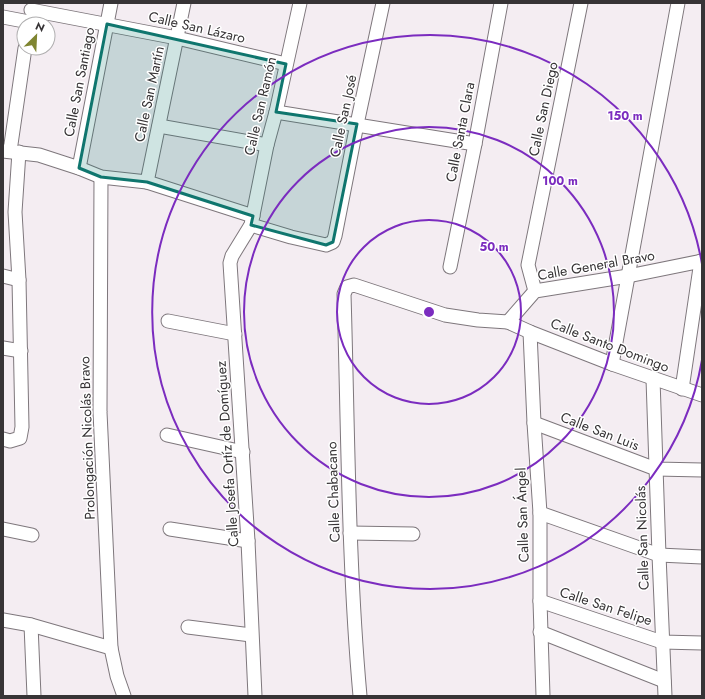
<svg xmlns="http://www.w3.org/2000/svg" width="705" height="699" font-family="Jost,sans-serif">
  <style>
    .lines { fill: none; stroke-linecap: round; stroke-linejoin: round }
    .street-casing { stroke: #7e777c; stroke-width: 15 }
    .street { stroke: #fff; stroke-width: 13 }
    .marked { fill: #0f766e; fill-opacity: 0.2; stroke: #0f766e; stroke-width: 3; stroke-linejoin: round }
    .ring { fill: none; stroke: #7b2cbf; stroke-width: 2 }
    .labels { text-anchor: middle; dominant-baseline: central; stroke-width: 3; stroke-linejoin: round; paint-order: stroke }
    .street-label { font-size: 14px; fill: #373436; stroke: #fff }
    .centre { fill: #7b2cbf; stroke: #fff; stroke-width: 2 }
    .ring-label { font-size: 12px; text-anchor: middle; font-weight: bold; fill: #7b2cbf; stroke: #fff; stroke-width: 3; stroke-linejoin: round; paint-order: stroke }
  </style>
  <rect width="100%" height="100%" fill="#f4edf2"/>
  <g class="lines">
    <defs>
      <g id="street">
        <polyline points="31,10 177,38 286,64"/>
        <polyline points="3,17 29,22"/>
        <polyline points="276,112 475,144"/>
        <polyline points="159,126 267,145"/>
        <polyline points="3,151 39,155 79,168 101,177 147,182 184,3"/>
        <polyline points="10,151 25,48"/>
        <polyline points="79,168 111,3"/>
        <polyline points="101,177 100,412 111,648 117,676 124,696"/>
        <polyline points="147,182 253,216"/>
        <polyline points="251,225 291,237 326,245 333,242 335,236 357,124 383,3"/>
        <polyline points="450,267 475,144 501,3"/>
        <polyline points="3,276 19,280"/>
        <polyline points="535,291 528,265 581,3"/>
        <polyline points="168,321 235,334"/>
        <polyline points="508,322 535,291 628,276 702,261"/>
        <polyline points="530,332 534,423 540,513 540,601 543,696"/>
        <polyline points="3,348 21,351"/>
        <polyline points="612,364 678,3"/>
        <polyline points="653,379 659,555 665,696"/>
        <polyline points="682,389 701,261"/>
        <polyline points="534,423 656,469 702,470"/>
        <polyline points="167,435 243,452"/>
        <polyline points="3,439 10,441 20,438 22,427 19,280 15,212 19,152"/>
        <polyline points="540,513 659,555 702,557"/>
        <polyline points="3,529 32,535"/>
        <polyline points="170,529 248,541"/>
        <polyline points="350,533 413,534"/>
        <polyline points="540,601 662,642 702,643"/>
        <polyline points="3,620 31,625 111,648"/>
        <polyline points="31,625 34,696"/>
        <polyline points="188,627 251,635"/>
        <polyline points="540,632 664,681"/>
        <polyline points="255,696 248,541 230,263 232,256 251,225 267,145 276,112 300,3"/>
        <path d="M360,696C348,563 348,428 344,294L347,287L354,285L445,315L478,320L508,322L530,332L612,364L702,395"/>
      </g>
    </defs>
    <use href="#street" class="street-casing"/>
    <use href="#street" class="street"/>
  </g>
  <path class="marked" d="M107,24L286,64L276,112L357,124L333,242L326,245L251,225L253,216L147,182L101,177L79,168Z"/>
  <g class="ring">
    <circle cx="429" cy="312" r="92"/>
    <circle cx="429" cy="312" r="185"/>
    <path d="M702 360A277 277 0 1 1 702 264"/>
  </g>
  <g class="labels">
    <g class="street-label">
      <text transform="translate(197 27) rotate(13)">Calle San Lázaro</text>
      <text transform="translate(79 82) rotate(-79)">Calle San Santiago</text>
      <text transform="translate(149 94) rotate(-78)">Calle San Martín</text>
      <text transform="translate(260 106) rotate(-77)">Calle San Ramón</text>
      <text transform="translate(543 109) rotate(-78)">Calle San Diego</text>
      <text transform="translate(343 116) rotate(-78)">Calle San José</text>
      <text transform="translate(460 132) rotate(-79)">Calle Santa Clara</text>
      <text transform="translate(596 265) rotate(-10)">Calle General Bravo</text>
      <text transform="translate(610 345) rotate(21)">Calle Santo Domingo</text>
      <text transform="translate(600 431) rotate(21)">Calle San Luis</text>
      <text transform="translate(87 438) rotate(-92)">Prolongación Nicolás Bravo</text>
      <text transform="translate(227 454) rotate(-94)">Calle Josefa Ortíz de Domíguez</text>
      <text transform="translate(333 492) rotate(-92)">Calle Chabacano</text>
      <text transform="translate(522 515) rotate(-92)">Calle San Ángel</text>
      <text transform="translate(642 538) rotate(-92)">Calle San Nicolás</text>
      <text transform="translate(606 606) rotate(18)">Calle San Felipe</text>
    </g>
  </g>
  <circle cx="429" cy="312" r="6" class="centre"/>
  <g class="ring-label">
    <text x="625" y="120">150 m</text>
    <text x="560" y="185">100 m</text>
    <text x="494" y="251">50 m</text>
  </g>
  <rect width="705" height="699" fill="none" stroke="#373436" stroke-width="8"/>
  <g transform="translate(36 36) rotate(24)"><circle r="19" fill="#ffffff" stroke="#afaeaf"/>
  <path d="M0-3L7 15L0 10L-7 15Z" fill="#7f8531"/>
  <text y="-6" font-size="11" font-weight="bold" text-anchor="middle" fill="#373436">N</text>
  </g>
</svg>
